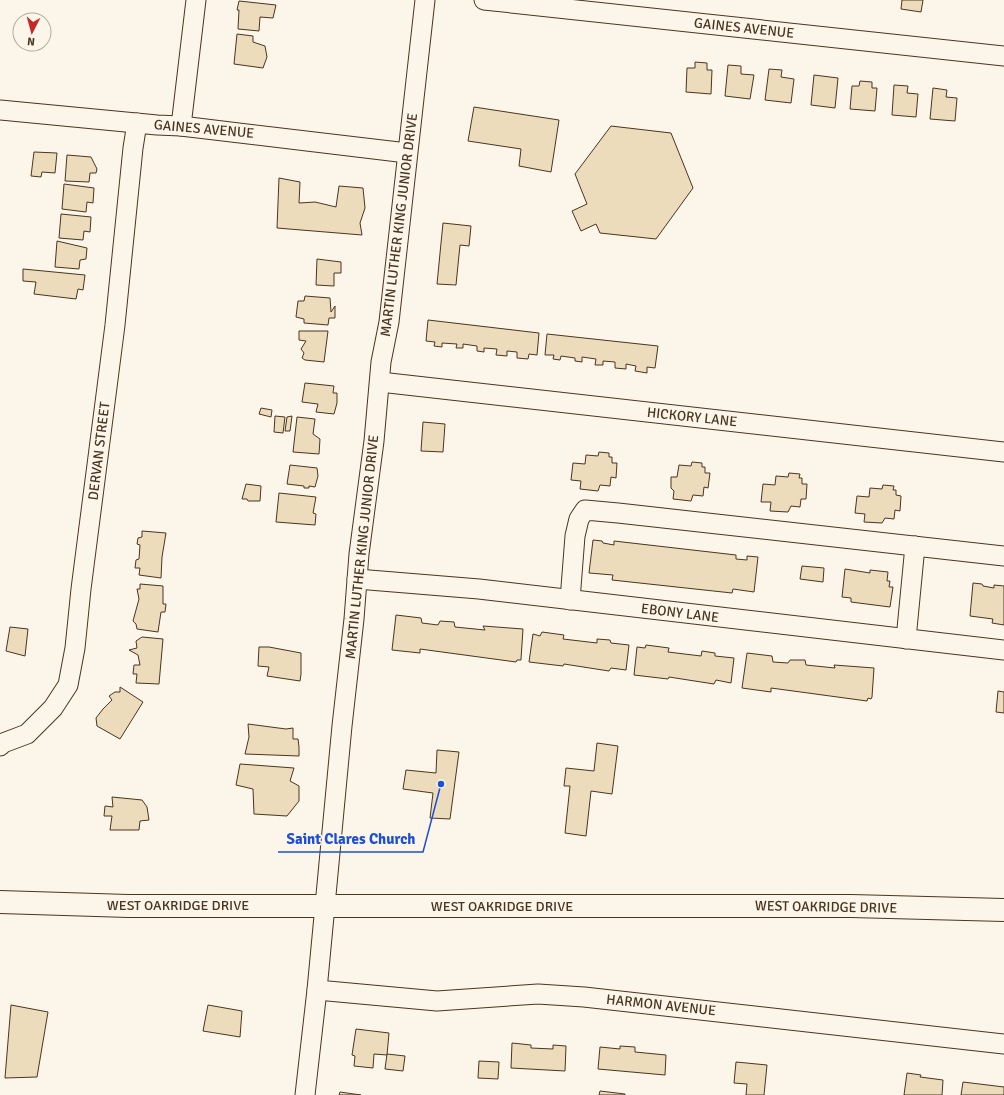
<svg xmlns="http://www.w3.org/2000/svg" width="1004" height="1095" font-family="Signika,sans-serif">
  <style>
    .building { fill: #ecdcbc; stroke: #4a3520 }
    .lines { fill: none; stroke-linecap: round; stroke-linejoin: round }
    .minor-casing { stroke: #4a3520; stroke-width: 21 }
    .major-casing { stroke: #4a3520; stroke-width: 24 }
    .minor { stroke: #fbf6e9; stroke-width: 19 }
    .major { stroke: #fbf6e9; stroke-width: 22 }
    .labels { text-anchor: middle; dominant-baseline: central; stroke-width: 3; stroke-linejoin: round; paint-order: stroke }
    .street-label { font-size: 14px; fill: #4a3520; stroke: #fbf6e9 }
    .leader { fill: none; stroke: #1d4ed8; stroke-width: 1.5 }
    .callout-dot { fill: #1d4ed8; stroke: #fbf6e9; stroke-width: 1.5 }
    .callout-label { font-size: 15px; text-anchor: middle; font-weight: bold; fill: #1d4ed8; stroke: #fbf6e9; stroke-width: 3; stroke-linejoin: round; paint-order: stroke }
  </style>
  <rect width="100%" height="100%" fill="#fbf6e9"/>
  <g class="building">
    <polygon points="902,0 923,0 921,12 901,9"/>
    <polygon points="239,1 276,5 273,18 260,17 259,31 238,29 239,10 237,10"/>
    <polygon points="237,34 253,36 253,42 265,46 267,57 263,68 234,64"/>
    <polygon points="695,62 707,63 707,70 712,70 711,94 686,92 687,68 695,68"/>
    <polygon points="728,65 741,66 741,74 754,75 750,99 725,96"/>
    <polygon points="769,69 782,70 781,77 794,79 791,103 765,100"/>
    <polygon points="814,75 838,78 835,108 811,105"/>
    <polygon points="860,81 872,82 872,88 877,88 875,111 850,109 852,86 859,86"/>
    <polygon points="894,85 908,86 907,93 918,94 916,117 892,115"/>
    <polygon points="933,88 947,90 946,97 957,98 955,121 930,119"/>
    <polygon points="474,107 559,120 551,172 519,166 521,149 468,141"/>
    <polygon points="611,126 671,133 693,188 656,239 600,233 596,224 581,231 572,211 587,204 575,174"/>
    <polygon points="34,152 57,153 55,173 42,172 41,177 31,176"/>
    <polygon points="67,155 91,157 97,169 96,173 90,173 89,182 65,181"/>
    <polygon points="279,178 300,182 299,203 315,202 336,207 339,186 363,188 365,208 360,223 362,235 277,228"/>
    <polygon points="64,184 94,188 93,203 87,202 86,212 62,209"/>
    <polygon points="61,214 91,217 90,232 84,231 83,240 59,238"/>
    <polygon points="443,223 471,226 469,246 460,245 456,285 437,284"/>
    <polygon points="57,241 87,248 86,259 80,260 79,269 55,267"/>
    <polygon points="317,259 341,262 341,273 334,273 334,286 316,285"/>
    <polygon points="23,269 85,275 83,290 78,289 76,299 34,294 36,282 23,281"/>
    <polygon points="305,296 330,298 331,312 335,306 335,318 329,318 328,325 304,323 304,319 296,317 298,301 304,301"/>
    <polygon points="428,320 539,333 537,355 529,354 528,359 517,358 517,352 507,351 507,356 496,355 497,349 484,348 484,352 477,351 477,346 463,344 463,348 456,348 457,344 442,343 442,347 434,346 435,342 426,341"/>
    <polygon points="299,331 328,331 324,362 305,360 302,358 304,353 301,349 306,341 299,340"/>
    <polygon points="547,334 658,346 655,368 647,367 647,373 635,371 636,366 626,364 626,369 615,368 615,362 603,361 603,365 595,365 596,359 582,357 582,362 575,361 575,358 561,356 560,360 553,359 554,355 545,355"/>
    <polygon points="305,383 334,386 333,393 337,393 337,403 334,414 316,412 318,404 302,402"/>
    <polygon points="261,408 272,410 271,417 259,414"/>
    <polygon points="275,416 285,417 283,433 274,432"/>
    <polygon points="292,416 290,431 285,431 287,417"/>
    <polygon points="297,417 315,419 313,434 320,439 319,454 293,452"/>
    <polygon points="423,422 445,424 443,452 421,451"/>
    <polygon points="599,452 609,453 609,457 612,457 612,463 617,463 616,478 611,477 610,486 600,485 598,491 580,489 581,481 571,480 573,463 585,464 586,455 598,456"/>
    <polygon points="692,462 702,463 702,467 705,467 705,473 710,473 708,488 704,487 703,496 693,495 691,501 673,499 674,491 671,488 671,477 677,477 679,465 691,466"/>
    <polygon points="290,465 317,468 318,476 315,487 309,486 309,488 304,488 304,486 287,484"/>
    <polygon points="789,473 800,474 799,478 802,478 802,484 807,484 806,499 801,499 800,507 791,506 788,512 770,511 771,502 761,502 763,484 775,485 776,476 788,477"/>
    <polygon points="246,484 261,486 260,501 248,501 247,499 242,499"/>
    <polygon points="883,485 894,486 893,490 896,490 896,495 901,496 900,511 895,510 894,519 885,518 882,523 864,522 865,514 855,513 857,496 869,497 870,488 882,489"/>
    <polygon points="279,493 316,497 313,513 316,514 315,525 276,522"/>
    <polygon points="142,531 166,533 162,557 161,578 139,575 140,568 135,568 136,560 139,559 140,545 137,544 138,538 142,537"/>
    <polygon points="593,540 602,541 603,543 614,545 614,541 736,555 736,559 747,560 747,556 758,557 754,592 733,589 732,593 612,580 613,575 589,573"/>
    <polygon points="802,566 824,568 823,582 800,579"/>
    <polygon points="845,569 870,573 870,570 888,572 887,581 890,581 889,587 893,587 890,607 851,602 851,598 842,597"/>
    <polygon points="973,583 982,584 983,586 994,588 994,585 1004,586 1004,625 992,623 993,619 970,616"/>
    <polygon points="140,584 163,586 163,604 166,604 165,612 161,612 158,632 137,629 136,624 133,621 139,599 137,589 140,589"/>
    <polygon points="396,615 421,618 422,623 438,625 440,621 454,622 455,627 485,630 483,626 523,629 521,659 521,660 517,660 516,662 420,649 420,653 392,650"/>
    <polygon points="10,627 28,629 25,656 6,651"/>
    <polygon points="542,632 564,635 563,639 597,643 597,639 610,640 611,643 629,645 626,670 611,668 609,671 564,664 563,666 529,662 533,634 540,636"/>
    <polygon points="142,637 163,639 159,684 136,683 137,674 133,674 134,665 140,665 138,655 129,650 137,648 136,641"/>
    <polygon points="646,645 669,648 668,652 701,656 702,651 715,653 715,656 734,658 731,683 716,680 714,684 669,677 668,679 634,675 637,647 645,648"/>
    <polygon points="259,647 269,647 301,653 301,674 300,681 267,676 269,667 258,666"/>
    <polygon points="747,653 772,656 773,662 788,663 790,660 805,660 806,665 835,668 834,665 874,668 872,697 871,699 868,698 867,701 771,688 771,692 742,688"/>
    <polygon points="120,687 143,702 120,739 97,726 96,718 103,709 112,700 109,696 115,692 120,692"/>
    <polygon points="998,691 1004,692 1004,713 996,712"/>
    <polygon points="248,724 286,729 293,728 293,739 298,739 299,747 299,756 245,754 249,737"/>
    <polygon points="597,743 618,746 612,794 591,791 586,836 565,833 570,786 564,786 566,768 594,771"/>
    <polygon points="437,750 459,752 450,819 430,818 433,793 403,789 406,770 436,773"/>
    <polygon points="240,764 294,768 290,781 299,786 299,801 287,816 254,814 253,789 236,785"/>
    <polygon points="112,797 142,800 147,807 149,820 140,821 139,830 110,830 112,816 104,816 105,806 113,807"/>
    <polygon points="11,1005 48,1012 37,1077 5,1078"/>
    <polygon points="208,1005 242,1011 240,1037 203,1031"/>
    <polygon points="356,1029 389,1033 387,1055 374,1054 373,1068 354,1066 355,1056 352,1055"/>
    <polygon points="512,1043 531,1045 531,1048 553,1049 553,1045 566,1046 565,1071 511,1068"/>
    <polygon points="620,1046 635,1047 635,1052 666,1055 665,1075 598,1069 600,1047 620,1049"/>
    <polygon points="387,1054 405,1056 403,1071 385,1069"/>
    <polygon points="479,1061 499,1062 498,1079 478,1078"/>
    <polygon points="736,1062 767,1065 764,1095 746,1095 747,1084 734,1083"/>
    <polygon points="907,1073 921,1075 920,1077 943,1080 942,1095 904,1095"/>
    <polygon points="963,1082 1004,1087 1004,1095 961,1095"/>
    <polygon points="600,1091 625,1094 625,1095 599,1095"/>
    <polygon points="340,1092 361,1095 339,1095"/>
  </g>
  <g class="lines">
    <defs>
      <g id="minor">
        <polyline points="484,0 1004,56"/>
        <polyline points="0,110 157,125 181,126 407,153"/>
        <polyline points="181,126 196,0"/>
        <polyline points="380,382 1004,452"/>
        <polyline points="357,579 479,589 1004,650"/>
        <polyline points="570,600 575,536 579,519 585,510 618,513 1004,556"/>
        <polyline points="906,639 915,546"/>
        <polyline points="0,746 3,743 27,734 53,708 68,685 75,648 81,589 115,325 133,148 137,123"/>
        <polyline points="317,990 437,1001 538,994 584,997 1004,1044"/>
        <polyline points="305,1095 317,990 342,726 354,619 359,554 374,441 381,362 389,322 425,0"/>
      </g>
      <polyline id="major" points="0,902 128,906 851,906 1004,910"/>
    </defs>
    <use href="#minor" class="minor-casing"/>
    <use href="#major" class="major-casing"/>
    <use href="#minor" class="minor"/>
    <use href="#major" class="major"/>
  </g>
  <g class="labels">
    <g class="street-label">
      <text transform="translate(744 28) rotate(6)">GAINES AVENUE</text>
      <text transform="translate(204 129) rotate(5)">GAINES AVENUE</text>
      <text transform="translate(399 225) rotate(-83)">MARTIN LUTHER KING JUNIOR DRIVE</text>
      <text transform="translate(692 417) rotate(6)">HICKORY LANE</text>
      <text transform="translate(99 451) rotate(-83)">DERVAN STREET</text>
      <text transform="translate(362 547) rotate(-84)">MARTIN LUTHER KING JUNIOR DRIVE</text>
      <text transform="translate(680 613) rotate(7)">EBONY LANE</text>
      <text x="178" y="905">WEST OAKRIDGE DRIVE</text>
      <text x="502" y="906">WEST OAKRIDGE DRIVE</text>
      <text transform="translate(826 907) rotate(1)">WEST OAKRIDGE DRIVE</text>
      <text transform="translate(661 1005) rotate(6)">HARMON AVENUE</text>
    </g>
  </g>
  <path class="leader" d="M441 784L423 852H278"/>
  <circle class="callout-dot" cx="441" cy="784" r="4"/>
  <g class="callout-label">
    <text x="351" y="844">Saint Clares Church</text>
  </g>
  <g transform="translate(32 32) rotate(186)"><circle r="19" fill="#fbf6e9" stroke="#b4a999"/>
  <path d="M0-3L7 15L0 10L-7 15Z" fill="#c62828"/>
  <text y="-6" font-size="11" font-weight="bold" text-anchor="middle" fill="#4a3520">N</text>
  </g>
</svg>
